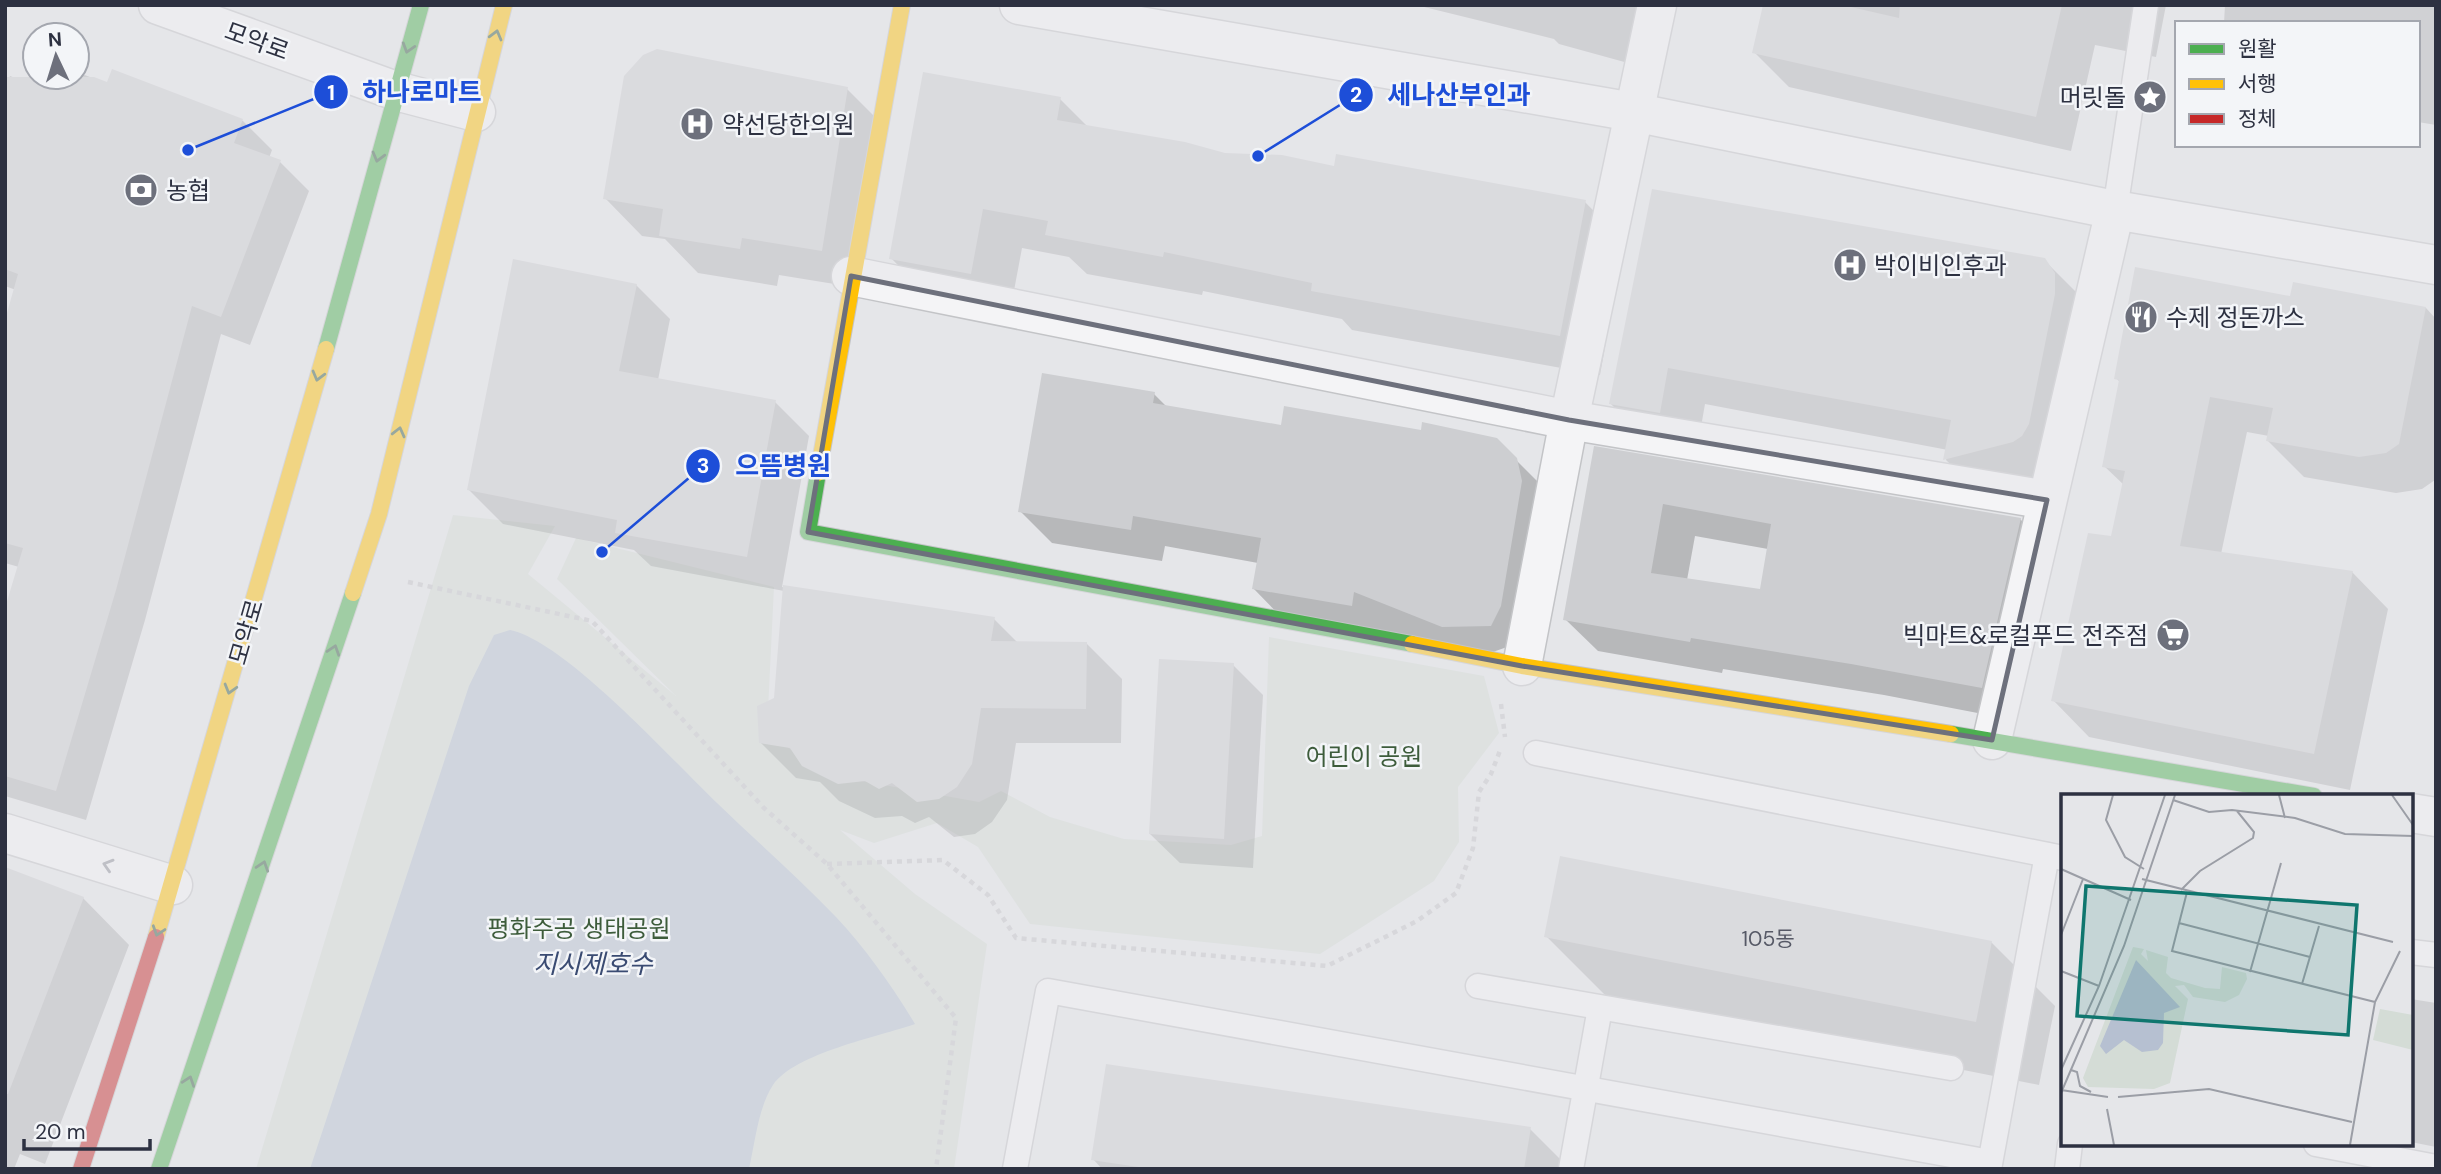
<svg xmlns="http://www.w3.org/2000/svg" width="2441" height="1174" font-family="'DM Sans','Noto Sans KR',sans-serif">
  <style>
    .green { fill: #d4dcd6 }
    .water { fill: #b6c0d1 }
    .shadow { fill: #0003; fill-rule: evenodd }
    .building { fill: #cdced1; fill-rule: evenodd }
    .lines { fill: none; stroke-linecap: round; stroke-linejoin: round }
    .lane-casing { stroke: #c3c4c7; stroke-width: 27 }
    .street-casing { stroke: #c3c4c7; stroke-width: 41 }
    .fast-casing { stroke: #c3c4c7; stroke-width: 18 }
    .slow-casing { stroke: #c3c4c7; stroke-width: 18 }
    .jam-casing { stroke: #c3c4c7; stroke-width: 18 }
    .path { stroke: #c5c6c9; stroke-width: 4.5; stroke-dasharray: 5 5; stroke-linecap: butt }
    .lane { stroke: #f4f4f6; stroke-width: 24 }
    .street { stroke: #f4f4f6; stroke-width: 38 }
    .fast { stroke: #4caf50; stroke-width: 16 }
    .slow { stroke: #ffc107; stroke-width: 16 }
    .jam { stroke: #c62828; stroke-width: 16 }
    .oneway { stroke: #385d46 }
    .oneway2 { stroke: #90929c }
    .marked { fill: none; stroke: #6d707c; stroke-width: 5; stroke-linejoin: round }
    .labels { text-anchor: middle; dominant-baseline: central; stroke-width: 5; stroke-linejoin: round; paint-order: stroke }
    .number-label { font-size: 21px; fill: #565966 }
    .street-label { font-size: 24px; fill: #2d3141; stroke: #f3f5f8 }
    .poi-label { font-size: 24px; fill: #2d3141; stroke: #f3f5f8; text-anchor: start }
    .park-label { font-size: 24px; fill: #3d5c3b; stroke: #f3f5f8 }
    .water-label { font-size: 26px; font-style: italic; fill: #3a4b72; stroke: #f3f5f8 }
    .inset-road { fill: none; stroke: #9b9ea6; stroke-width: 2 }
    .view { fill: #0f766e; fill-opacity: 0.15; stroke: #0f766e; stroke-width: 3.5 }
    .inset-edge { fill: none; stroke: #2d3141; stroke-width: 3.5 }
    .leader { fill: none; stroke: #1d4ed8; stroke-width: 2.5 }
    .callout-dot { fill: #1d4ed8; stroke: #f3f5f8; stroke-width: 2.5 }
    .mark-label { font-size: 21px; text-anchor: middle; font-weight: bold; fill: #fff }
    .callout-label { font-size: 26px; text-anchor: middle; font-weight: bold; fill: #1d4ed8; stroke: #f3f5f8; stroke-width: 5; stroke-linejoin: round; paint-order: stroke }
  </style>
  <rect width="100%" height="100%" fill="#e5e6e9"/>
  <polygon class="green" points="453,515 555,526 528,574 676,696 557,579 576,538 774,587 767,731 822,774 979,802 1001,791 1050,817 1124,839 1231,845 1262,836 1269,637 1484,676 1499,733 1458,787 1459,842 1434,881 1320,954 1030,924 978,847 937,823 874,843 840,830 915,894 987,944 954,1169 256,1169"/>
  <path class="water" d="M510,630C565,641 672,760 717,803C756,841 798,877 836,917C866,949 892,986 915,1024C878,1037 795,1053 773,1085C758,1108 755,1143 749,1169H310L469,686L494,635Z"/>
  <g class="shadow">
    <polygon points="1416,5 1671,5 1628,63 1559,44 1554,39"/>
    <polygon points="1765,5 2166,5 2156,57 2095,45 2071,151 1789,87 1754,52"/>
    <polygon points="2225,5 2436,5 2436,125 2418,122 2418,23 2224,23"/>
    <polygon points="113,71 243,121 272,150 269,158 280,162 309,191 250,345 221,334 145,620 86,820 5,796 5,614 19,567 5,563 5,326 16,290 5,286 5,87 10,76 39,87 43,77 77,77 77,72 108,84"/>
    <polygon points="847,89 885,127 859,288 779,275 777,286 698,273 665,239 642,236 605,198"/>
    <polygon points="1060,99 1089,128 1225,155 1585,202 1624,242 1600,375 1352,330 1342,319 1203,291 1202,295 1087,274 1069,257 1022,248 1010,312 930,298 891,258"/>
    <polygon points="1653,191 2044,260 2082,298 2051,479 1984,497 1946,460 1948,450 1705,404 1697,450 1648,442 1611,404"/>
    <polygon points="636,285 670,319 658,380 775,402 809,436 782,587 994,619 1018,643 1086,643 1122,679 1121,743 1016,743 1007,800 992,822 975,834 954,837 929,817 915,823 902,816 875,818 839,801 820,782 796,778 760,742 776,699 784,591 651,566 634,550 503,524 469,490"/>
    <polygon points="2292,298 2426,308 2436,319 2435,480 2422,489 2396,493 2304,477 2268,441 2269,436 2247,432 2221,554 2352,572 2388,609 2350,790 2089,737 2053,700 2112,538 2124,485 2104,466 2121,383 2116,378"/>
    <polygon points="1154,394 1167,407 1282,427 1422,432 1496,440 1548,492 1532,638 1476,658 1285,621 1254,589 1258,563 1165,546 1162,561 1052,543 1020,511"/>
    <path d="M1595,448L2020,519L2053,552L2014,720L1884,695L1723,669L1722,673L1598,651L1565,619ZM1695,536L1768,549L1761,591L1687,580Z"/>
    <polygon points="1233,665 1263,695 1253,868 1180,863 1150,834"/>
    <polygon points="5,869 83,898 129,945 45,1164 20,1154 14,1169 5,1169"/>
    <polygon points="1546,936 1991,942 2055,1006 2039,1085 1610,1000"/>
    <polygon points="2411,999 2436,1003 2436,1147 2411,1142"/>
    <polygon points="1530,1129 1570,1169 1102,1169 1093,1159"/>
  </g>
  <g class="building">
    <polygon points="1763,5 1842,5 1899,18 1900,5 2062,5 2036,117 1752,53"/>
    <polygon points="657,49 848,87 822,251 742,238 740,249 659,236 663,209 603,199 624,76 643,55"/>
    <polygon points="112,69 243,119 234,143 281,160 221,317 192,306 116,590 56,791 5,776 5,608 23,548 5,543 5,320 18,274 5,269 5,77 94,77 107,82"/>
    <polygon points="923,72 1061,97 1057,120 1185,142 1225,153 1282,155 1334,166 1336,154 1586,200 1560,336 1311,291 1312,283 1164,252 1163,257 1045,235 1048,221 983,209 971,274 889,259"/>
    <polygon points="1652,189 2045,258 2055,273 2055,294 2029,424 2022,436 2013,442 1943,460 1951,420 1668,368 1660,413 1609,404"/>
    <polygon points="513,259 637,284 619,371 776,400 747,557 615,533 617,520 467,490"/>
    <polygon points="2135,267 2290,296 2293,282 2426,307 2399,444 2386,453 2359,457 2266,441 2273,408 2210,397 2180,546 2353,571 2314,754 2051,701 2088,533 2111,536 2125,471 2102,467 2119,380 2114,379"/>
    <polygon points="1042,373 1155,392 1153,403 1281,425 1284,406 1421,430 1422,422 1497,438 1517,458 1522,481 1501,606 1491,626 1442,627 1354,592 1352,606 1252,589 1261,538 1133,516 1131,530 1018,512"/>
    <path d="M1594,446L2021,518L1982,688L1851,664L1691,638L1690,642L1563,620ZM1663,504L1771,524L1760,589L1651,573Z"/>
    <polygon points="783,585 995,617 991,641 1087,642 1086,709 981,708 972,764 957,787 939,799 917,802 892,783 879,789 865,781 838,784 802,766 790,748 759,743 757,706 774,698"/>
    <polygon points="1159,659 1234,663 1224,839 1149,834"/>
    <polygon points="1560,856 1992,941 1976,1022 1544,937"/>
    <polygon points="5,867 84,897 8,1094 5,1094"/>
    <polygon points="1106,1064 1531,1127 1524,1169 1152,1169 1091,1160"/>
  </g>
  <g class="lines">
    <defs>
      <g id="lane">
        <polyline points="2115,210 2146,5"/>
        <polyline points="1536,753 2063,858"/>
        <polyline points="2411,952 2436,955"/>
        <polyline points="1478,986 1951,1068"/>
        <polyline points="2316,1144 2436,1167"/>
        <polyline points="1015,1169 1048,991 1990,1162"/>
        <polyline points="1571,1169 1600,1008"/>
        <polyline points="1989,1169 2047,855"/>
        <polyline points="2067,1169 2070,1144"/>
      </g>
      <g id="street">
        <polyline points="158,5 396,91 476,112"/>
        <polyline points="1019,5 1633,112 2115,210 2436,265"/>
        <polyline points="851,276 1569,420 2047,500"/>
        <polyline points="1522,666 1569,420 1657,5"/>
        <polyline points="1992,740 2115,210"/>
        <polyline points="2411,813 2436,817"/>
        <polyline points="5,833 173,885"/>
      </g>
      <g id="fast">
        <polyline points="326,349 421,5"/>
        <polyline points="818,473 808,532 1412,644"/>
        <polyline points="1951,734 2314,796"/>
        <polyline points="159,1169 353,593"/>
      </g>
      <g id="slow">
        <polyline points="818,473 902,5"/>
        <polyline points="353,593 379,514 504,5"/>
        <polyline points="1412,644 1522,666 1951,734"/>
        <polyline points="156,937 326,349"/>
      </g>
      <polyline id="jam" points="81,1169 156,937"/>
    </defs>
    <use href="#lane" class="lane-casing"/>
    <use href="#street" class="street-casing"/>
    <use href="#fast" class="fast-casing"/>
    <use href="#slow" class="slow-casing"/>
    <use href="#jam" class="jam-casing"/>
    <g class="path">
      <polyline points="408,582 592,621 764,808 827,864 956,1018 936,1169"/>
      <polyline points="1501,704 1505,737"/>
      <polyline points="827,864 943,860 988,895 1016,938 1327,966 1417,921 1456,893 1473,848 1479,792 1491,774 1501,748"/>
    </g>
    <use href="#lane" class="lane"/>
    <use href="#street" class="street"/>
    <use href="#fast" class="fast"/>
    <use href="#slow" class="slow"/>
    <use href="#jam" class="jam"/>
  </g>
  <defs><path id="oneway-chevron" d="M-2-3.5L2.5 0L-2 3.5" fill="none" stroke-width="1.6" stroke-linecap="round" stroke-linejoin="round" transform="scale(1.75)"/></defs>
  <g class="oneway">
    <use href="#oneway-chevron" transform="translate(496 35) rotate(-75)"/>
    <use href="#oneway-chevron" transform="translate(408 48) rotate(107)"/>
    <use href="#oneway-chevron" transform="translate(378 157) rotate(105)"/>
    <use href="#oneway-chevron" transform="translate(318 376) rotate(105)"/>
    <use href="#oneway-chevron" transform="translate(399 432) rotate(-76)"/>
    <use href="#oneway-chevron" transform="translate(334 650) rotate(-72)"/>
    <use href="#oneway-chevron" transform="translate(230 689) rotate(106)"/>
    <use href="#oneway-chevron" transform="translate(263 866) rotate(-72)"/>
    <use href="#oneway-chevron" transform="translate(158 931) rotate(108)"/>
    <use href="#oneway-chevron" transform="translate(189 1081) rotate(-71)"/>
  </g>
  <use class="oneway2" href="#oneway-chevron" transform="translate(108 865) rotate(-163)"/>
  <path d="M0 0H2441V1174H0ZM851,276L1569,420L2047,500L1992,740L1522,666L808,532Z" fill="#e5e6e9" fill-opacity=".55" fill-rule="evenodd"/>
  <path class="marked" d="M851,276L1569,420L2047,500L1992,740L1522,666L808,532Z"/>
  <defs>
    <symbol id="sight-disc" viewBox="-11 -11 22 22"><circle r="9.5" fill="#6d707c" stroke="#f3f5f8"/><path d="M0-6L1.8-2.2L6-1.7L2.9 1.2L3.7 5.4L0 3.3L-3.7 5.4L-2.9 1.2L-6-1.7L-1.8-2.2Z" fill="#fff"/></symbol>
    <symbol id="hospital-disc" viewBox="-11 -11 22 22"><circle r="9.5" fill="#6d707c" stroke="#f3f5f8"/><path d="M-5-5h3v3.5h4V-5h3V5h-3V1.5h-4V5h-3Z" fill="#fff"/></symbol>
    <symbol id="bank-disc" viewBox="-11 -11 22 22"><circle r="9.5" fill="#6d707c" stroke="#f3f5f8"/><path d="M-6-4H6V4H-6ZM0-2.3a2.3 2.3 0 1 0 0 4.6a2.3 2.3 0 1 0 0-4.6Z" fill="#fff"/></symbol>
    <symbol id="restaurant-disc" viewBox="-11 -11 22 22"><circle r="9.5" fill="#6d707c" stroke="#f3f5f8"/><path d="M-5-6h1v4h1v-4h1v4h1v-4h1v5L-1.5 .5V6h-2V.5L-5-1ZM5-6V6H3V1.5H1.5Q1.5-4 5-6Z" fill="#fff"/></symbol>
    <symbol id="supermarket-disc" viewBox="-11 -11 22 22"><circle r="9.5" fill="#6d707c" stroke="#f3f5f8"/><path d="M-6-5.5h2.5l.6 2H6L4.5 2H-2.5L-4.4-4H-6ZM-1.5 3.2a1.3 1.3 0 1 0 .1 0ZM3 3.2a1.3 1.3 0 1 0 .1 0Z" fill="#fff"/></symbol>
  </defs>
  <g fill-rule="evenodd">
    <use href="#sight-disc" x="2131" y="78" width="38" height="38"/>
    <use href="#hospital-disc" x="678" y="105" width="38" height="38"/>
    <use href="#bank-disc" x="122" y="171" width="38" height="38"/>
    <use href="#hospital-disc" x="1831" y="246" width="38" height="38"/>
    <use href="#restaurant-disc" x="2122" y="298" width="38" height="38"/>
    <use href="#supermarket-disc" x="2154" y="616" width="38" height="38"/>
  </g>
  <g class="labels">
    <g class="number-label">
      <text x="1768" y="939">105동</text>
    </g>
    <g class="street-label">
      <text transform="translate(257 41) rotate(20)">모악로</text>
      <text transform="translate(246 632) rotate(-74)">모악로</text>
    </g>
    <g class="poi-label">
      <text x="2126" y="97" text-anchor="end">머릿돌</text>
      <text x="722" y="124">약선당한의원</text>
      <text x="166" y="190">농협</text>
      <text x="1874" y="265">박이비인후과</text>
      <text x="2166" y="317">수제 정돈까스</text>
      <text x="2148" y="635" text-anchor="end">빅마트&amp;로컬푸드 전주점</text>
    </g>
    <g class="park-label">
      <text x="1364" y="756">어린이 공원</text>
      <text x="579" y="928">평화주공 생태공원</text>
    </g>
    <g class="water-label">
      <text x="593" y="964">지시제호수</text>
    </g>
  </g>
  <g transform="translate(2061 794)">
    <rect width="352" height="352" fill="#e5e6e9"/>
    <path d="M72,153L83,155L80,160L87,167L85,156L107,163L105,179L110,184L144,194L159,195L161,173L185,179L186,185L178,201L164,208L132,203L123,191L114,192L127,205L109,289L93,295L27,293L22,284ZM319,215L352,221V256L312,246Z" fill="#d4dcd6"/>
    <path d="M75,166L119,213L103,219L102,249L97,256L81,258L63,246L45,260L39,252Z" fill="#b6c0d1"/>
    <path class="inset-road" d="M52,1L45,26L64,63L83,75M218,1L224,24M331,1L352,31M112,6L148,18L171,16L234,24L284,40L352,42M0,75L70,106M81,85L332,148M120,96L139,77L192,44L193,38L176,17M126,98L111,157L314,208M118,129L249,163M0,141L22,85M0,177L38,192M189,178L220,69M241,190L258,132M0,276L38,192L104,1M10,276L16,278L19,292L30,298M0,296L47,303M0,299L63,152L114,1M57,303L148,295L291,328M46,315L53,351M289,351L314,208L339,157"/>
    <path class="view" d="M25,92L296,111L287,241L16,222Z"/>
    <rect width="352" height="352" class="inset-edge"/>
  </g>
  <path class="leader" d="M188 150L331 92M1258 156L1356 95M602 552L703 466"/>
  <g class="callout-dot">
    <circle cx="188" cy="150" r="7"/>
    <circle cx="1258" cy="156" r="7"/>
    <circle cx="602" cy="552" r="7"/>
    <circle cx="331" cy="92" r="18"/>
    <circle cx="1356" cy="95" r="18"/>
    <circle cx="703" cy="466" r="18"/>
  </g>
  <g class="mark-label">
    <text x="331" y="100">1</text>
    <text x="1356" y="102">2</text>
    <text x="703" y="473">3</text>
  </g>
  <g class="callout-label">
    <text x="422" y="101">하나로마트</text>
    <text x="1459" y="104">세나산부인과</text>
    <text x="783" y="475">으뜸병원</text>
  </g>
  <rect width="2441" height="1174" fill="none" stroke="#2d3141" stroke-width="14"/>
  <rect x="2175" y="21" width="245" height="126" fill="#f3f5f8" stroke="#a4a7af" stroke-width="2"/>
  <rect x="2189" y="44" width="35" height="10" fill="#4caf50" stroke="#a4a7af" stroke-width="2"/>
  <text x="2238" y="56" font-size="21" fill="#2d3141">원활</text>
  <rect x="2189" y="79" width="35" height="10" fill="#ffc107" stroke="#a4a7af" stroke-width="2"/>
  <text x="2238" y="91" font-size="21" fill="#2d3141">서행</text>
  <rect x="2189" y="114" width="35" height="10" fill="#c62828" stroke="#a4a7af" stroke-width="2"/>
  <text x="2238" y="126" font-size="21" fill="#2d3141">정체</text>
  <g transform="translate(56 56) rotate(356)"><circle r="33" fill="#f3f5f8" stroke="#a4a7af" stroke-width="2"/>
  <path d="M0-5L12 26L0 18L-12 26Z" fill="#6d707c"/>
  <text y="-10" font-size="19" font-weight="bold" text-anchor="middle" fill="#2d3141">N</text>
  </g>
  <path d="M24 1139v10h126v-10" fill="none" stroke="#2d3141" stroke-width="3.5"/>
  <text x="35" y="1139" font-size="21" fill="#2d3141" stroke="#f3f5f8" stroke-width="5" paint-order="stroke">20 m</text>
</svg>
